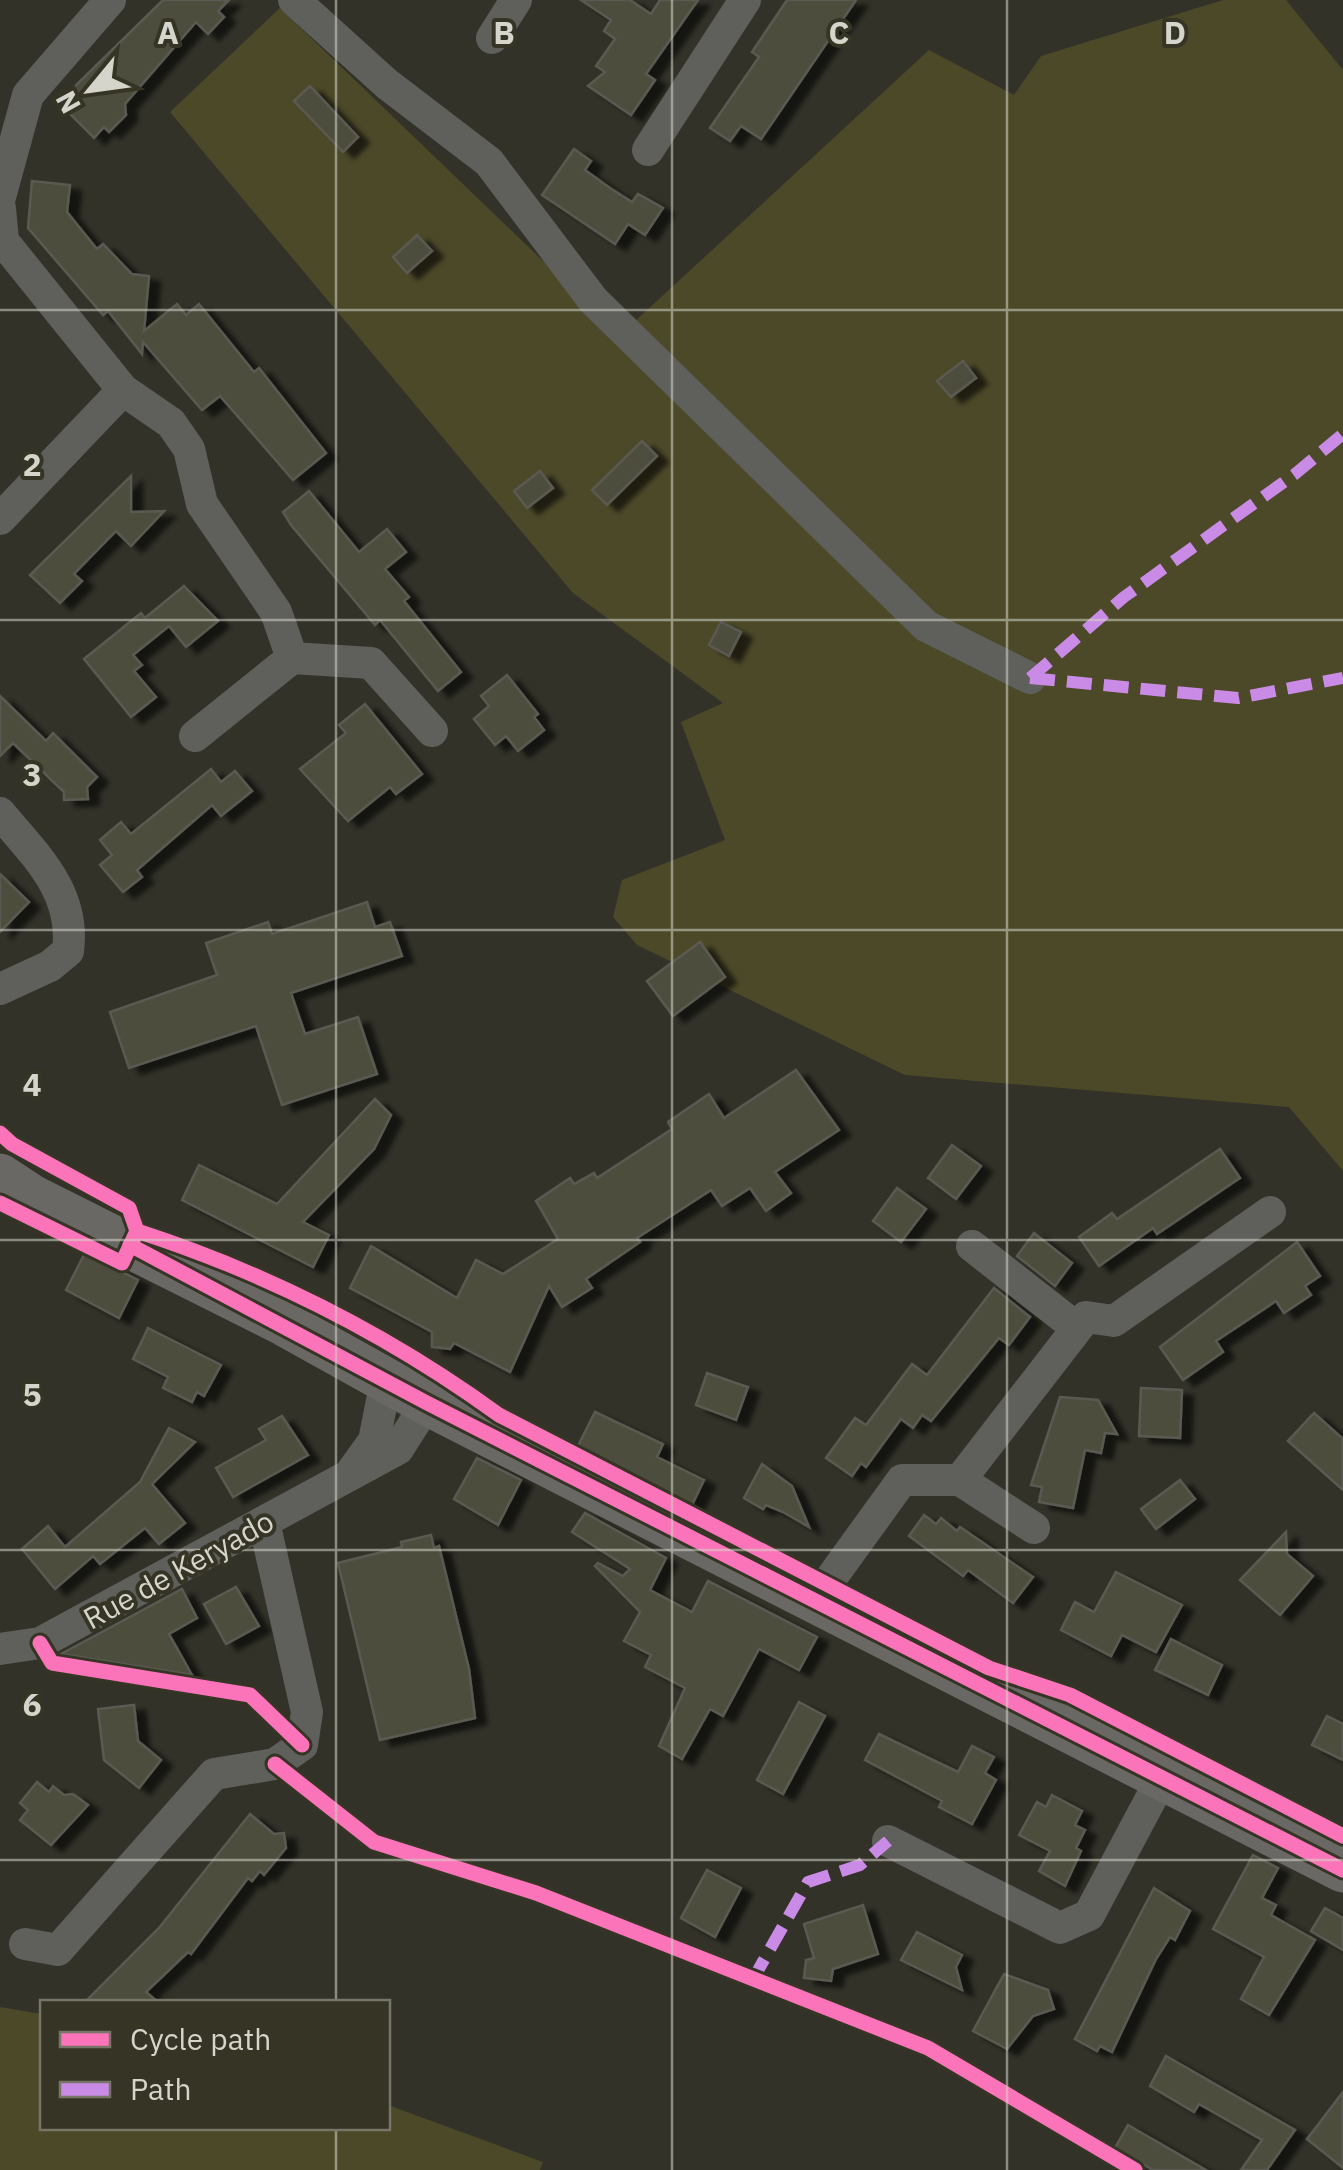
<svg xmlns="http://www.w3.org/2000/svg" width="1343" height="2170" font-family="'IBM Plex Sans',sans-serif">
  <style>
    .green { fill: #4c4929 }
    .building { fill: #4e4d3d; stroke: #5a5a52; stroke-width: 2.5; filter: url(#shadow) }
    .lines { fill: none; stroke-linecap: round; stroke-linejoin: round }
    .street { stroke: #5f5f5c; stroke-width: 32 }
    .secondary { stroke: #696864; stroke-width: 45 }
    .quiet { stroke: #ca8be6; stroke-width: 12; stroke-dasharray: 25 12; stroke-linecap: butt }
    .cycleway-casing { stroke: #363525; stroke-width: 21 }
    .cycleway { stroke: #fb73b8; stroke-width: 15 }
    .grid { fill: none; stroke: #d5d5cb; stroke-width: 2.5; stroke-opacity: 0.55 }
    .labels { text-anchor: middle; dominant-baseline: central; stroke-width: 8; stroke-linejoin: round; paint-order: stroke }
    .street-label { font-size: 30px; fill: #d5d5cb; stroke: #363525 }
    .grid-label { font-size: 32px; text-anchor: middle; font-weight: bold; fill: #d5d5cb; stroke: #363525; stroke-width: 8; stroke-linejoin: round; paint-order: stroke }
  </style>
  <defs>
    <filter id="shadow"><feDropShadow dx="11" dy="6" stdDeviation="2.5" flood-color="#0009"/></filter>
  </defs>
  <rect width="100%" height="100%" fill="#323229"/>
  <g class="green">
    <polygon points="1223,0 1286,0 1343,70 1343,1171 1289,1107 905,1075 637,945 613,917 622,880 725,840 681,722 723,703 573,593 170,112 280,8 620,335 929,50 1014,95 1041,56"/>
    <polygon points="0,2007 42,2014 42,2128 388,2128 388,2105 543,2162 540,2170 0,2170"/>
  </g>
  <g class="building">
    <polygon points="163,0 229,0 218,11 224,17 208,34 196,22 125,104 126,115 109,132 104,127 94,138 69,113 76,105 66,95"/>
    <polygon points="581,0 630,0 651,14 660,0 698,0 646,74 655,80 631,115 588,86 605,72 596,66 615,39 604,31 611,20"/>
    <polygon points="787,0 856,0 761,139 741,126 730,141 710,128 759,57 752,52"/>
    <polygon points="310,86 358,137 343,152 294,101"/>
    <polygon points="574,149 591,161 585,170 610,188 632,202 638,194 663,208 645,235 628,224 615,244 542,195"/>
    <polygon points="32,181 70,185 67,212 97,249 103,244 132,274 149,276 144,331 177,304 186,315 199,304 254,372 259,368 326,453 293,480 220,396 202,410 143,342 142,354 108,311 103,315 28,228"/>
    <polygon points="417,235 432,251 407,273 393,257"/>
    <polygon points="963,361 976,378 951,397 937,381"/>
    <polygon points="642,441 657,456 607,505 592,490"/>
    <polygon points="540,471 553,488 527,508 514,491"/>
    <polygon points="131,476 131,512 164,511 131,546 116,531 74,574 82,581 60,603 30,575"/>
    <polygon points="309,491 359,552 387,529 406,552 385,569 409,597 404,601 461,672 438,691 380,620 375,625 291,525 283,512"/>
    <polygon points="184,586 218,621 186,647 169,626 133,655 142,665 134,671 156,697 131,717 84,659 141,613 145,618"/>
    <polygon points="721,622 741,632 729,656 709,645"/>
    <polygon points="507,675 538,714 534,717 544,730 518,751 506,736 495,745 474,719 489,706 481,696"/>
    <polygon points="0,696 46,741 53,733 97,777 87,787 88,799 64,800 64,792 13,743 0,756"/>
    <polygon points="365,704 422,774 396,794 390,787 348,821 300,769 346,733 339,725"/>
    <polygon points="211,769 221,782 235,771 252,791 221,816 212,805 137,870 142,877 123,892 100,865 112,855 100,840 121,822 131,834"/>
    <polygon points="0,874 29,902 0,932"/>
    <polygon points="367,902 375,927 390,922 402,956 291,993 305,1034 358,1017 377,1074 282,1105 256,1026 129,1068 110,1012 217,975 206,943 268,922 272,934"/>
    <polygon points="700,942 725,977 673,1016 647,981"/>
    <polygon points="796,1070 839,1130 775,1172 791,1193 766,1211 750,1188 722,1206 711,1190 637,1238 640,1242 586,1279 592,1288 562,1307 549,1286 510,1372 454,1343 450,1349 432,1347 432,1332 350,1288 371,1246 457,1298 476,1260 503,1274 558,1239 536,1201 570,1178 574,1184 594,1173 597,1178 672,1129 668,1122 709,1094 724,1118"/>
    <polygon points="375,1099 391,1115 374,1149 303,1222 329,1235 313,1267 182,1200 199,1165 277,1204"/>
    <polygon points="952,1145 981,1166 956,1199 928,1178"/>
    <polygon points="1220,1149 1240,1178 1157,1234 1153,1228 1099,1266 1079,1237 1112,1213 1117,1219"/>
    <polygon points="897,1188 926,1209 901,1242 873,1221"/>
    <polygon points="1034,1233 1072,1263 1055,1286 1017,1256"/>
    <polygon points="1297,1242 1320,1276 1305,1286 1311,1295 1284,1313 1276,1301 1216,1341 1223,1352 1183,1380 1160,1347"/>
    <polygon points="85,1253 138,1280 119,1318 66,1290"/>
    <polygon points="994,1288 1030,1317 1009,1345 999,1338 931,1421 922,1415 913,1428 901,1419 866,1467 861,1463 852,1476 826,1458 855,1418 866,1425 912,1364 927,1375"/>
    <polygon points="148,1328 221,1365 204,1396 197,1392 192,1402 163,1388 168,1377 133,1359"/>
    <polygon points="707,1373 748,1387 736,1420 696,1405"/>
    <polygon points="1141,1388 1182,1390 1180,1438 1139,1436"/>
    <polygon points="1060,1397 1098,1400 1117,1434 1105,1433 1101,1453 1085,1450 1073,1508 1039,1502 1042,1487 1031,1485"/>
    <polygon points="595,1412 663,1444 657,1457 704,1480 692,1505 577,1448"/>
    <polygon points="1314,1413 1343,1439 1343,1490 1288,1441"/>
    <polygon points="282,1416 308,1455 233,1497 216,1468 266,1440 259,1429"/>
    <polygon points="169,1428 195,1442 152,1484 185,1523 159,1544 145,1528 100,1564 93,1556 55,1589 22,1549 48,1526 65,1547 140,1482"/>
    <polygon points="477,1458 521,1480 498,1525 454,1499"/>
    <polygon points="762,1464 792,1486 809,1527 783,1512 766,1505 763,1509 744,1498"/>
    <polygon points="1180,1480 1195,1499 1156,1529 1141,1509"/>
    <polygon points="585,1513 666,1558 650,1590 692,1612 708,1581 817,1637 799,1670 759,1649 723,1716 710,1709 682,1759 659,1746 685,1688 645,1667 651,1655 624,1641 640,1612 595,1566 598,1563 623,1576 630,1569 572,1532"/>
    <polygon points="924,1515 936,1524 941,1518 957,1531 960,1527 1033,1577 1013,1603 968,1570 963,1576 909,1536"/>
    <polygon points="1286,1532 1287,1554 1313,1576 1280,1615 1240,1580"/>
    <polygon points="431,1535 434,1548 439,1546 469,1669 475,1718 380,1740 338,1563 402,1547 401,1542"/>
    <polygon points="1116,1572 1182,1605 1156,1652 1122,1635 1111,1656 1061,1630 1075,1602 1094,1612"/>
    <polygon points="236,1587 259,1626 226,1644 204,1604"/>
    <polygon points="182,1589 197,1618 169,1634 192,1675 61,1654"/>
    <polygon points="1171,1639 1222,1665 1208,1695 1155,1670"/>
    <polygon points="799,1702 825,1716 783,1794 757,1780"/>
    <polygon points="134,1705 138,1741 161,1760 139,1788 104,1760 98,1709"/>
    <polygon points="1327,1716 1343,1724 1343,1760 1312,1745"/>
    <polygon points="879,1734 958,1772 972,1746 994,1757 985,1773 996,1780 972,1824 939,1807 942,1801 865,1760"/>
    <polygon points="37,1782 49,1792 53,1786 64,1795 73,1794 88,1805 51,1845 20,1820 28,1810 20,1803"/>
    <polygon points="1052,1795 1082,1811 1075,1825 1085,1830 1076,1848 1081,1851 1065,1886 1039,1871 1050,1851 1019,1835 1037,1802 1046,1807"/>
    <polygon points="250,1814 274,1834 284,1833 286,1848 264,1875 260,1871 252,1881 248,1878 191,1954 188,1952 146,1992 158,2002 85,2002 159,1928"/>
    <polygon points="1253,1855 1278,1868 1262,1898 1276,1905 1271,1915 1315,1940 1269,2015 1241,1999 1264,1957 1213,1929"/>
    <polygon points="707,1870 741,1888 715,1937 681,1918"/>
    <polygon points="1154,1888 1190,1911 1175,1940 1170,1937 1156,1959 1112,2052 1100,2046 1097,2051 1075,2039"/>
    <polygon points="863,1905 878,1954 833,1969 831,1981 804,1978 806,1960 814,1958 804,1924"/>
    <polygon points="1325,1908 1343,1918 1343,1950 1311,1931"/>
    <polygon points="917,1932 962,1955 956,1967 962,1990 901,1960"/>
    <polygon points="1004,1974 1048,1990 1054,2009 1033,2016 1007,2049 973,2031"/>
    <polygon points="1166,2056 1295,2130 1267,2170 1241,2170 1262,2140 1199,2104 1194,2112 1150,2086"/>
    <polygon points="1343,2092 1343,2168 1307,2139"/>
    <polygon points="1128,2125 1206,2170 1153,2170 1115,2148"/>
  </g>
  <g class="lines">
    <g class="street">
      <polyline points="294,0 387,84 489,162 593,300 926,626 1030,678"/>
      <polyline points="492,38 516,0"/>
      <polyline points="648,150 745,0"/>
      <polyline points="0,197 28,95 110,0"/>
      <polyline points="0,208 3,241 123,390 171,423 189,449 202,504 276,612 292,658 371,663 432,731"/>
      <polyline points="0,519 123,390"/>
      <polyline points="195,736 292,658"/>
      <path d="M0,813C35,855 76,892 68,951L50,966L0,989"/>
      <polyline points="972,1246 1077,1328"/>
      <polyline points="353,1470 374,1441 386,1381"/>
      <polyline points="960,1480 1034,1528"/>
      <polyline points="816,1599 902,1480 960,1480 1086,1317 1114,1321 1270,1212"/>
      <polyline points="0,1649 40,1643 398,1449 427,1403"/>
      <polyline points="888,1841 1060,1928 1089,1915 1163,1776"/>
      <polyline points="25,1944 58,1950 214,1774 275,1764 302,1745 307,1712 264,1522"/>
    </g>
    <polyline class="secondary" points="0,1176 32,1197 285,1324 427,1403 1343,1870"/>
    <g class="quiet">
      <polyline points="1030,678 1124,597 1295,474 1343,434"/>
      <polyline points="1030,678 1238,698 1343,678"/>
      <polyline points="752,1981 808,1882 860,1865 888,1841"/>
    </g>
    <defs>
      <g id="cycleway">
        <polyline points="0,1133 12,1144 129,1208 137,1231 122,1263 0,1203"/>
        <path d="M137,1231C266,1273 389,1335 499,1415L989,1668L1070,1695L1343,1836"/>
        <polyline points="130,1245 427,1403 1343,1870"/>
        <polyline points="40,1643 52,1663 250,1695 302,1745"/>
        <polyline points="275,1764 374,1842 536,1893 928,2048 1135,2170"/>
      </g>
    </defs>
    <use href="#cycleway" class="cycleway-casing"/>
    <use href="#cycleway" class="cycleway"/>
  </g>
  <path class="grid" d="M336,0V2002M672,0V2170M1007,0V2170M0,310H1343M0,620H1343M0,930H1343M0,1240H1343M0,1550H1343M0,1860H1343M336,2128V2170"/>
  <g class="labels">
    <g class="street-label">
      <text transform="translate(178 1569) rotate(-29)">Rue de Keryado</text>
    </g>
  </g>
  <g class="grid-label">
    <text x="168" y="44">A</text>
    <text x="504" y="44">B</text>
    <text x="839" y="44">C</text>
    <text x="1175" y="44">D</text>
    <text x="32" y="476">2</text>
    <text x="32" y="786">3</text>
    <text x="32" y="1096">4</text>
    <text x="32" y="1406">5</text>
    <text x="32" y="1716">6</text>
  </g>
  <rect x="40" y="2000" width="350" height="130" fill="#363525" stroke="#767567" stroke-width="2.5"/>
  <rect x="60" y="2032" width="50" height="15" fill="#fb73b8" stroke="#767567" stroke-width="2.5"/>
  <text x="130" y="2050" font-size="30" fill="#d5d5cb">Cycle path</text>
  <rect x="60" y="2082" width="50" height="15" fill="#ca8be6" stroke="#767567" stroke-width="2.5"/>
  <text x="130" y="2100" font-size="30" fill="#d5d5cb">Path</text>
  <g transform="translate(90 90) rotate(241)" stroke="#363525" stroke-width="8" paint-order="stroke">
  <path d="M0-8L18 38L0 25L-18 38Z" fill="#d5d5cb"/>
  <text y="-15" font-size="28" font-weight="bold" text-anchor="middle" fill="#d5d5cb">N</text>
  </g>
</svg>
